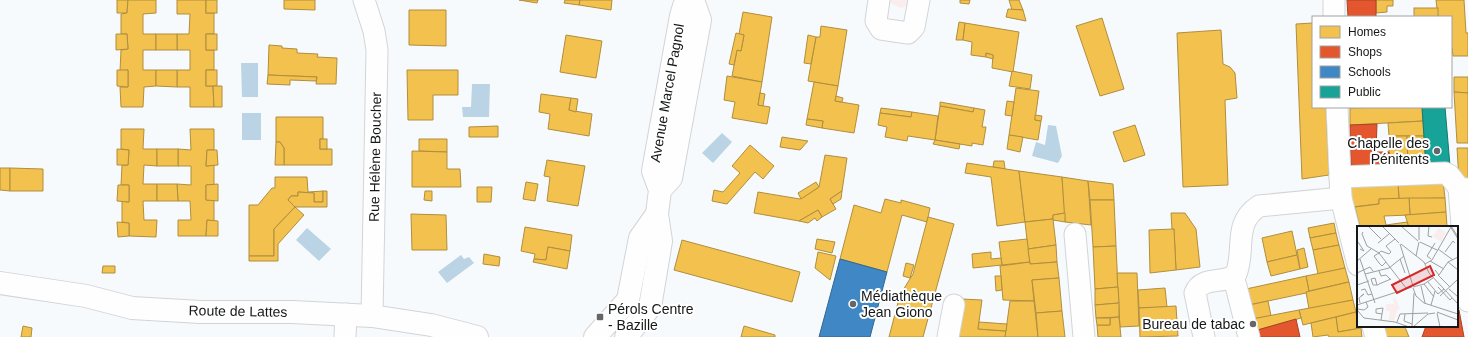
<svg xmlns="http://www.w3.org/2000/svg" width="1468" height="337" font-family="Arial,sans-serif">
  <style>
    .green { fill: #f9eeed }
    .water { fill: #bbd4e5 }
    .homes { fill: #f2c14e; stroke: #b08e3e }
    .shops { fill: #e4572e; stroke: #a64427 }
    .schools { fill: #3f88c5; stroke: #326691 }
    .public { fill: #17a398; stroke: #167972 }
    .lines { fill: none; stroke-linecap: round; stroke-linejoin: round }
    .minor-casing { stroke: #d2d4d6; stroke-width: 23 }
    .tertiary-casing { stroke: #d2d4d6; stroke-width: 24 }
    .secondary-casing { stroke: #d2d4d6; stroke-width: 24 }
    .minor { stroke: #fefeff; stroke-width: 21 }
    .tertiary { stroke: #fefeff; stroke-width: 22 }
    .secondary { stroke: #fefeff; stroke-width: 22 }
    .poi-dot { fill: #646668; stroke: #fff; stroke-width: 1.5 }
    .labels { text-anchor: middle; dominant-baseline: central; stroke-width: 4; stroke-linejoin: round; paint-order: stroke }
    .street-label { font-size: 14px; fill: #151718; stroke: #fff }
    .poi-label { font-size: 14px; fill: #151718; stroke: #fff; text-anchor: end }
    .inset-road { fill: none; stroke: #9d9fa1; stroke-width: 1 }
    .view { fill: #d62828; fill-opacity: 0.15; stroke: #d62828; stroke-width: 2 }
    .inset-edge { fill: none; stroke: #151718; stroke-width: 2 }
  </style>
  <rect width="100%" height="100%" fill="#f7fafc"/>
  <polygon class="green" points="890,0 910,0 909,6 901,8 890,3"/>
  <g class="water">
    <polygon points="241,63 258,63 258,97 242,97"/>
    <polygon points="472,84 490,84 489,117 463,117 462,107 471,107"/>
    <rect x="242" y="113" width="19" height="27"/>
    <polygon points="1048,125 1056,126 1062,156 1058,163 1032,156 1036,142 1045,145"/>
    <polygon points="722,133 732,142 713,163 702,153"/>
    <polygon points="307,228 331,249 319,261 296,240"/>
    <polygon points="461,255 464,259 469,257 474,263 447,283 438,272"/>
  </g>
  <g class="homes">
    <polygon points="117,0 128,0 127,13 117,13"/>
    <polygon points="128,0 156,0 156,13 143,14 143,34 156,34 156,50 143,50 143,70 156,70 156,86 144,87 143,107 121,107 120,87 128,87 128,70 120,71 121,50 128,49 127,34 121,34 121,14 127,13"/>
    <polygon points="177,0 206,0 206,13 214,13 214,34 206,34 206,50 214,50 214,70 206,70 206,86 213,86 214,107 190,107 190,87 177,87 177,70 190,70 190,50 177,50 177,34 189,34 190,14 177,14"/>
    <rect x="206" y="0" width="11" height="13"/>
    <polygon points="284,0 315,0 315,10 284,9"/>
    <polygon points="519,0 538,0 537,3"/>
    <polygon points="565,0 580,0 579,5 564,3"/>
    <polygon points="580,0 612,0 611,10 579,5"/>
    <polygon points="960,0 970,0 969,4 960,3"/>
    <polygon points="1009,0 1019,0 1023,10 1012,10"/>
    <polygon points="1376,0 1393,0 1393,6 1387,6 1387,12 1376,13"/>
    <polygon points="1436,0 1464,0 1466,33 1468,33 1468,56 1453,56 1452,48 1451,48 1451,17 1438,17"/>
    <rect x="1414" y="8" width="24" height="9"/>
    <polygon points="1008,9 1023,10 1026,21 1006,17"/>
    <polygon points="409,10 446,10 446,46 409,45"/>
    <polygon points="743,12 772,17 762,82 732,76 737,50 741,51 744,35 739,34"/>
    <polygon points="1102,18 1124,89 1100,96 1076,26"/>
    <polygon points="959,22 965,23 963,40 956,40"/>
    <polygon points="965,23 1019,32 1013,72 992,68 993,55 986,53 986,57 971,55 972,42 963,40"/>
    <polygon points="1313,23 1313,107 1326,107 1329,175 1302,179 1296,24"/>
    <polygon points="821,26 847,30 838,86 808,81 816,37 820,37"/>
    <polygon points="1221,30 1223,64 1230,67 1235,73 1237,98 1225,100 1228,185 1183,187 1177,33"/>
    <polygon points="736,33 744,35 741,51 737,50 734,65 729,64"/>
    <polygon points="116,34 127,34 128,49 116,50"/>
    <rect x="156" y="34" width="21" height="16"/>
    <rect x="206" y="34" width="11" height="16"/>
    <polygon points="566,35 602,41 596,78 560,72"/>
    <polygon points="808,35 816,37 811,64 804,63"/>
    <polygon points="269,45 282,46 282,48 297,49 297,53 318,54 317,57 337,58 336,84 316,84 317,77 268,75"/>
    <polygon points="986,53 993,55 993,59 986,57"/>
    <polygon points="117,70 128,70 128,87 117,86"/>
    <polygon points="156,70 177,70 177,87 156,86"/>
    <rect x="206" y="70" width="11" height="16"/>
    <polygon points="407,70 458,70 458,95 433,95 433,120 408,120"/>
    <polygon points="1012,71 1032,75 1030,89 1009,86"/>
    <polygon points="268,75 317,77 316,81 290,80 290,85 267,84"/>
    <polygon points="727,76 762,82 758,105 770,107 767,124 732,118 735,102 724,100"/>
    <polygon points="1454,77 1468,77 1468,93 1454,92"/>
    <polygon points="814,82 838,86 835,101 859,105 854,133 822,128 823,121 807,119"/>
    <polygon points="213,86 222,86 222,107 214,107"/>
    <polygon points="1016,88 1039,91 1035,120 1041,121 1038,140 1009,135"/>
    <polygon points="1454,92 1468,93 1468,143 1457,143"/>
    <polygon points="760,93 765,94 763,106 758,105"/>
    <polygon points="541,94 571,98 569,110 592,114 589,136 548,129 550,114 539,112"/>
    <polygon points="836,96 843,98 842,102 835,101"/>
    <polygon points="571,98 578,99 576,112 569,110"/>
    <polygon points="1007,101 1014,102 1012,116 1005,115"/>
    <polygon points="940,102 974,108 973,112 940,106"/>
    <polygon points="940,106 973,112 974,108 985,110 982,127 986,127 983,145 972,143 972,146 935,140"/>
    <polygon points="1382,107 1422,107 1423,121 1350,125 1350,108"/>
    <polygon points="881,108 912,112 911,117 880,113"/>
    <polygon points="912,112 938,116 935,140 908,136 907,141 885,137 887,127 878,125 880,113 911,117"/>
    <polygon points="1035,115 1042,116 1041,121 1035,120"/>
    <polygon points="276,117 323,117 323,139 320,139 320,149 332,149 332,165 284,165 284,148 280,142 276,142"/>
    <polygon points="807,119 823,121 822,128 806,125"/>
    <polygon points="1423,121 1424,136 1389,136 1388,123"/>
    <polygon points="1135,125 1145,155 1124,162 1113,132"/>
    <polygon points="498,126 498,137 469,137 469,127"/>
    <polygon points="121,129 144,129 143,149 157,149 157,166 144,165 143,184 157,184 157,201 143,201 144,220 157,220 156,237 129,236 129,223 122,222 122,201 129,202 129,185 121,185 122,165 128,165 129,150 121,149"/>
    <polygon points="190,129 214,129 214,150 207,150 206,166 214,165 214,185 206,185 206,200 214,200 214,221 207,220 206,236 178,236 178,220 191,220 190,201 178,201 177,184 191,185 191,166 178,166 178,149 191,150"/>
    <polygon points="1009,135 1023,137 1020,152 1007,149"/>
    <polygon points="1389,136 1407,136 1408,167 1389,167"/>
    <polygon points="1407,136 1424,136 1426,167 1408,167"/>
    <polygon points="782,137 808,141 800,150 780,147"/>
    <rect x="320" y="139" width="7" height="10"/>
    <polygon points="419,139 447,139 447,152 419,151"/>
    <polygon points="935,140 960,144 959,149 933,144"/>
    <polygon points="276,142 280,142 284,148 284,165 275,165"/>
    <polygon points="750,145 774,166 763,179 755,172 727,204 712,201 714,190 723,192 740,173 732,166"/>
    <polygon points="1457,148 1468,148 1468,181 1459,180"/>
    <polygon points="117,149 129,150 128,165 117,165"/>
    <rect x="157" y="149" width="21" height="17"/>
    <polygon points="207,150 217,150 218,165 206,166"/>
    <polygon points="412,151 447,152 447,169 460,169 461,187 412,187"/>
    <polygon points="825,155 847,158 842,191 830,199 836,209 822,217 818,210 799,221 754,213 758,192 800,199 819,187"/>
    <polygon points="547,160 585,166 578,206 547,201 550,177 544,176"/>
    <polygon points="994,161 1004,161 1005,169 993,167"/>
    <polygon points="967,163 1019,171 1025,222 997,226 991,177 965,173"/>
    <polygon points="0,168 10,168 10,191 0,190"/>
    <polygon points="10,168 43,169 43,191 10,191"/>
    <polygon points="1019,171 1062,177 1065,213 1053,215 1053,219 1025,222"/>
    <polygon points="275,177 307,177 308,192 323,191 323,202 314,202 314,193 298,192 298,196 291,196 288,200 295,207 274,229 274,256 249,256 249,205 258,205 272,188 275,188"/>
    <polygon points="1062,177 1088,181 1091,225 1065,222"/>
    <polygon points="1088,181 1113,184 1114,200 1090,200"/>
    <polygon points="1443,181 1445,198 1399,199 1398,183"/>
    <polygon points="526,182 538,184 535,201 523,199"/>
    <polygon points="816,182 819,187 801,199 798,193"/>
    <polygon points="1398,183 1399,199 1379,199 1379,204 1352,207 1350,184"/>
    <polygon points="157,184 177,184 178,201 157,201"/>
    <polygon points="218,184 218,201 206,200 206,185"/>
    <polygon points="118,185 129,185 129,202 117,201"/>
    <polygon points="477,187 492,187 491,202 477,202"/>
    <polygon points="323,191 327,191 327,207 295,207 288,200 291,196 298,196 298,192 314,193 314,202 323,202"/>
    <polygon points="425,191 432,191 432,201 424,200"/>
    <polygon points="842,191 841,199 833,204 830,199"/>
    <polygon points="1409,198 1445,198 1446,212 1410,215"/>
    <polygon points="1409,198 1410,215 1384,216 1386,225 1407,222 1409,227 1360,227 1355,207 1379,204 1379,199"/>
    <polygon points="885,199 901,203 901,200 930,208 927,222 902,215 887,272 840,259 854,205 881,213"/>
    <polygon points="1090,200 1114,200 1116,246 1093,247"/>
    <polygon points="295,207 304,215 278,244 278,261 249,261 249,256 274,256 274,229"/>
    <polygon points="818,210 822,217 817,221 815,218 808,223 799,221"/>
    <polygon points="1446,212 1447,226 1438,227 1409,227 1405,215"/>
    <polygon points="1065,213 1065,222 1053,220 1053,215"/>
    <polygon points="1171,213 1185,213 1196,229 1200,267 1176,270 1174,229 1172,229"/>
    <polygon points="411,214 446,215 447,250 412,250"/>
    <polygon points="928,217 954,224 923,337 889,337 900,295 913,274"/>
    <polygon points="1053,219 1056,245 1028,249 1025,222"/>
    <polygon points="207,220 218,221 218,236 206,236"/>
    <polygon points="117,222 129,223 129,236 118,237"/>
    <polygon points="1334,223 1336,233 1310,238 1308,228"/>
    <polygon points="525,227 572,235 570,251 548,247 546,260 534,259 535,254 521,251"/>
    <polygon points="1174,229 1176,270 1150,273 1149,230"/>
    <polygon points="1292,231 1297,255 1267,262 1262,238"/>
    <polygon points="1336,233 1339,245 1313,250 1310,238"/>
    <polygon points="817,239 835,242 832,253 815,249"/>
    <polygon points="1027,239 1030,262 1002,265 999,242"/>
    <polygon points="682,240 800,272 792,302 674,270"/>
    <polygon points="1056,245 1057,262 1030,264 1028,249"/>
    <polygon points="1339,245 1345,268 1318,274 1313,250"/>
    <polygon points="1116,246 1118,287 1095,289 1093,247"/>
    <polygon points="548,247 570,251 567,269 533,262 534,259 546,260"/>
    <polygon points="1304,248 1308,267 1300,269 1297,250"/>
    <polygon points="818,252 836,256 830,280 815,268"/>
    <polygon points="991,252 991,259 1001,258 1002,265 973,268 972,254"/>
    <polygon points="484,254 500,257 499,266 483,264"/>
    <polygon points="1297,255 1300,269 1271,276 1267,262"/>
    <polygon points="1030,262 1030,264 1057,262 1059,278 1032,280 1034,301 1003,300 1000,266"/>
    <polygon points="906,263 914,265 910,278 903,276"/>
    <polygon points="103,266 115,266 115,273 102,273"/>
    <polygon points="1345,268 1349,282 1309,291 1306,276"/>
    <polygon points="1117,273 1137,273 1139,326 1120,327"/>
    <polygon points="995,276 1001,276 1002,290 996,291"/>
    <polygon points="1306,276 1309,291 1306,293 1249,305 1246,289"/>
    <polygon points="1059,278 1062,311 1036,313 1032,280"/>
    <polygon points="1349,282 1353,300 1309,309 1306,292"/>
    <polygon points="1118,287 1119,303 1095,305 1095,289"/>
    <polygon points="1165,288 1167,307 1139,308 1138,290"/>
    <polygon points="962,299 982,300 978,329 1006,331 1005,337 957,337"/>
    <polygon points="1353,300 1356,312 1303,325 1299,310"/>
    <polygon points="1010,301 1034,301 1038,337 1005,337"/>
    <polygon points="1268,301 1271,316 1252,319 1249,305"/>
    <polygon points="1119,303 1119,317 1096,318 1095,305"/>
    <polygon points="1176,306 1178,336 1140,337 1139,308"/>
    <polygon points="1299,310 1301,318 1254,331 1252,319"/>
    <polygon points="1062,311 1065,337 1038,337 1036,313"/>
    <polygon points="1356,312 1358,326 1361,328 1338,332 1336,317"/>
    <polygon points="1119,317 1121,337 1098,337 1097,325 1110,325 1110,318"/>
    <polygon points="1336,317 1338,332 1361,328 1362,337 1329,337 1328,335 1313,337 1311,323"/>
    <polygon points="1096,318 1110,318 1110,325 1097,325"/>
    <polygon points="979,322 1007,324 1006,331 978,329"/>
    <polygon points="23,326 32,328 31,337 21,337"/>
    <polygon points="744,326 775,335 775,337 741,337"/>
    <polygon points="1382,326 1408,326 1405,327 1409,337 1385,337"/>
  </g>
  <g class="shops">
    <polygon points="1347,0 1376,0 1376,17 1348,17"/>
    <polygon points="1377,124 1376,152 1389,152 1389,167 1351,169 1350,125"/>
    <polygon points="1459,310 1464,337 1422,337 1426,326 1457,326 1457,311"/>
    <polygon points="1296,319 1300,337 1256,337 1254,331"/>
  </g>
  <polygon class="schools" points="840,259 887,272 870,337 819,337"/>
  <polygon class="public" points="1422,107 1445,107 1450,166 1426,167"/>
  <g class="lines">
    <defs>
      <g id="minor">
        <polyline points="364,0 374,31 377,50 372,316"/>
        <polyline points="879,0 876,21 881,29 908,33 914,27 919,0"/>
        <polyline points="1334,0 1334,17"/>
        <polyline points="1337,107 1341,198 1358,265"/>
        <polyline points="1340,177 1445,173 1449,175 1459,188 1468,189"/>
        <polyline points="1459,188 1468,301"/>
        <polyline points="1075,234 1084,337"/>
        <polyline points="1232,279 1236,286 1249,337"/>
        <polyline points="1373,326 1376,337"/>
        <polyline points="345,337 346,314"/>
        <polyline points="948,337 954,305"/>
        <path d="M1204,337L1195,293C1202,275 1225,285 1236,274C1246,249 1232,224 1259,206L1341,198"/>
      </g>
      <polyline id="tertiary" points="0,283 86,296 132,308 200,312 292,312 372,316 431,325 477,337"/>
      <g id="secondary">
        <polyline points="660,190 671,178 700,20 693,0"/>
        <polyline points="595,337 628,300 640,238 657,214"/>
        <polyline points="626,337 650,307 661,241 657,214 660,190 653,171 681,16 684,6 693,0"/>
      </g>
    </defs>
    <use href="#minor" class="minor-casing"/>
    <use href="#tertiary" class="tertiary-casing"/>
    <use href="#secondary" class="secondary-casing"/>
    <use href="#minor" class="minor"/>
    <use href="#tertiary" class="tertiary"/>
    <use href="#secondary" class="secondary"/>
  </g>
  <g class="poi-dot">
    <circle cx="1437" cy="151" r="4"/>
    <circle cx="853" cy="304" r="4"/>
    <rect x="596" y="313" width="8" height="8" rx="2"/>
    <circle cx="1253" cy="324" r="4"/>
  </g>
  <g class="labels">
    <g class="street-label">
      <text transform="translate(667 93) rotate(-80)">Avenue Marcel Pagnol</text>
      <text transform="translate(375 157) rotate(-89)">Rue Hélène Boucher</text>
      <text transform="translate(238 311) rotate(1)">Route de Lattes</text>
    </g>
    <g class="poi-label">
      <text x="1429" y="143">Chapelle des<tspan x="1429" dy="16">Pénitents</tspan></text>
      <text x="861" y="296" text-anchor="start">Médiathèque<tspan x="861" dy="16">Jean Giono</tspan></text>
      <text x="608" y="309" text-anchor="start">Pérols Centre<tspan x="608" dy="16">- Bazille</tspan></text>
      <text x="1245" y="324">Bureau de tabac</text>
    </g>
  </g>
  <g transform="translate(1357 226)">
    <rect width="101" height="101" fill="#f7fafc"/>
    <path d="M82,2L89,6L84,16L75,10ZM39,72L43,83L40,84L37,95L32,94L33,85H29V78H37L36,73Z" fill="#f9eeed"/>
    <path class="inset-road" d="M25,0L42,17M44,0L61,15M72,0L71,10L75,11M93,0L101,13M94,0L101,11M12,1L24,13M6,6L5,8L10,20L22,27L49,62M62,14V0M1,16L7,25L3,23M63,16L80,24M21,17L32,8M43,18L56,60M44,18L67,36L72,47L101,78M81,23L96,34M88,26L96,15L98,17M22,27L24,25L32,28L34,26L29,20L38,13M22,27L17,30L22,37L25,40L29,36M59,30L62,16M3,33L18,77M43,33L48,47M74,33L70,30L78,17M0,35L14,23M73,35L87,43M91,36L101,44M68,38L75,34L94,1M78,44L82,49L91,36L101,31M22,45L24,50L29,49L33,53M0,47L13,41L16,45M8,48L32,42L47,30M81,49L93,61M71,56L81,68L87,63M67,58L77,71M0,59L12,55M20,59L18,52L14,53L16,59H21L22,58L34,53L33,54M64,60L68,77M56,61L67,58L76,52M81,61L93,74L95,72M56,62L59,70L67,77L101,88M92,63L101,71M4,64L8,63L11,69L15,68M83,70L101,53M3,77L2,72L7,68L4,70M0,79L55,61M74,79L78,65M0,83L7,84L11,81L9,76M0,84L7,92L38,96L52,101M80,86L101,94M80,87L83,101M48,88L47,95L55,98M24,94L26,82L19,83V87L25,88M40,96L43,88L71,87M55,101L57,67M56,101L71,88L78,87M64,101H77"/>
    <path class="view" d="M73,40L77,49L40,67L35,59Z"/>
    <rect width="101" height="101" class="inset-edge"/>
  </g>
  <rect x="1312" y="16" width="140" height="92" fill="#ffffff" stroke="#a1a2a3"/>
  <rect x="1320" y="26" width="20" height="12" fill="#f2c14e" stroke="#a1a2a3"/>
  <text x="1348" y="36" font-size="12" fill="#151718">Homes</text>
  <rect x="1320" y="46" width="20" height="12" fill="#e4572e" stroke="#a1a2a3"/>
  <text x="1348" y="56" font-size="12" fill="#151718">Shops</text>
  <rect x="1320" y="66" width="20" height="12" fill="#3f88c5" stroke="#a1a2a3"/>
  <text x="1348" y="76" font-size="12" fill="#151718">Schools</text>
  <rect x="1320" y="86" width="20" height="12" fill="#17a398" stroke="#a1a2a3"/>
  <text x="1348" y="96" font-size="12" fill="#151718">Public</text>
</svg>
